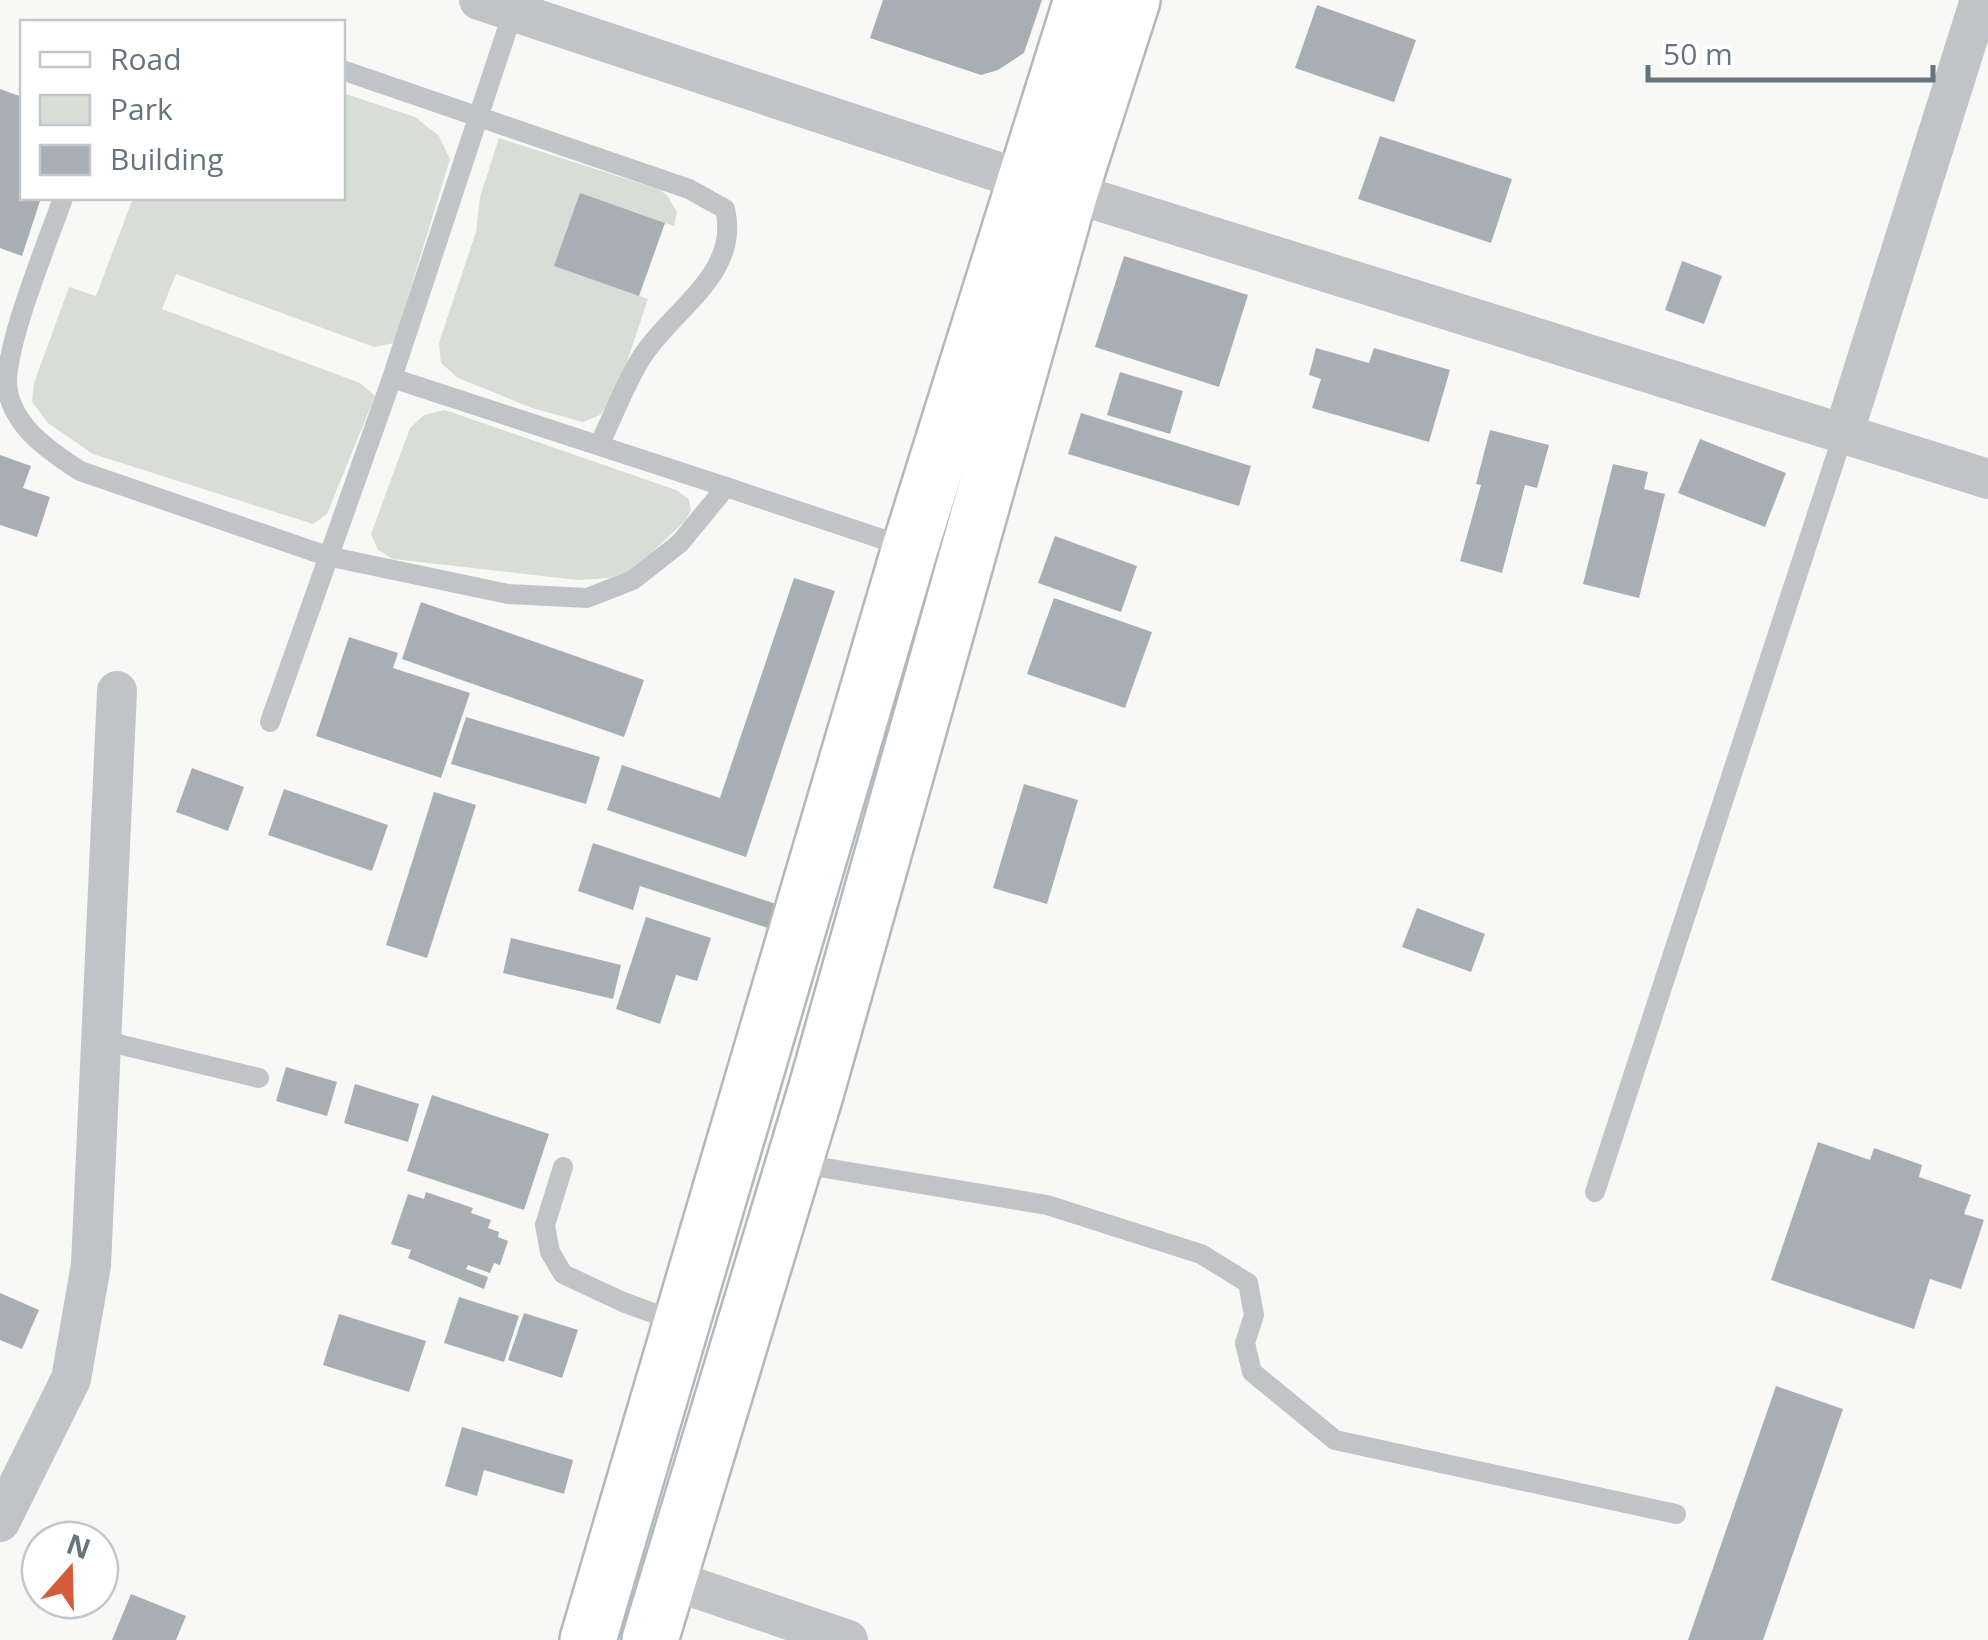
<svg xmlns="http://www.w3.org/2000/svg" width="1988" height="1640" font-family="'Open Sans',sans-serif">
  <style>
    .green { fill: #d8ddd6 }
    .building { fill: #a8afb4 }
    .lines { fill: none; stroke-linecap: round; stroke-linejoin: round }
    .secondary-casing { stroke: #b2b8bc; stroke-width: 60 }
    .lane { stroke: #c0c4c7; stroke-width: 20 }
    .street { stroke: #c0c4c7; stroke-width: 40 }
    .secondary { stroke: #fff; stroke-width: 55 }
  </style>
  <rect width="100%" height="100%" fill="#f8f8f6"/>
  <g class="green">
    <polygon points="343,93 415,117 439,136 450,159 394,343 374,347 176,274 162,309 360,383 375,396 327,514 313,524 93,454 48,423 32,402 34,383 69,287 96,296 133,198 342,198"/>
    <polygon points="499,138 658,189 667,195 677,212 674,226 580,194 555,266 648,299 618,389 600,415 583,422 532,408 458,378 441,363 439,343 476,232 480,197"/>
    <polygon points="445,410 676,490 689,499 691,511 684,522 633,570 609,578 578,580 393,559 378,550 371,534 410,428 424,415"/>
  </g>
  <g class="building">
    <polygon points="883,0 1042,0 1024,53 998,70 981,75 870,38"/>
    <polygon points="1317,5 1416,40 1394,102 1295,68"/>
    <polygon points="0,89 22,97 22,198 41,198 22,256 0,248"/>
    <polygon points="1380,136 1512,179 1491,243 1358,199"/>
    <polygon points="580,193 665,223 639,296 554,266"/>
    <polygon points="1124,256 1248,295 1219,387 1095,347"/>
    <polygon points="1682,261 1722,276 1704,324 1665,310"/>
    <polygon points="1316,348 1369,363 1374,348 1450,370 1429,442 1312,408 1321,379 1309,375"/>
    <polygon points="1120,372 1183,391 1170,434 1107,415"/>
    <polygon points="1081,413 1251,466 1239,506 1068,454"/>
    <polygon points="1490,430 1549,445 1537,488 1525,485 1502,573 1460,561 1481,485 1476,484"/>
    <polygon points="1700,439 1786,473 1765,527 1678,493"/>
    <polygon points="0,455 31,466 23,488 50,497 37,537 0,525"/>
    <polygon points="1613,464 1648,472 1644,489 1665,494 1639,598 1583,584"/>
    <polygon points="1055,536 1137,566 1121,612 1038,583"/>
    <polygon points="794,578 835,591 746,857 607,810 622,765 720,798"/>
    <polygon points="1054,598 1152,632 1125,708 1027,674"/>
    <polygon points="421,602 644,680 624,737 402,659"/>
    <polygon points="349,637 398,653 393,668 470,693 441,778 316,736"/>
    <polygon points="466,717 600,757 586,804 451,764"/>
    <polygon points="192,768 244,787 228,831 176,812"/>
    <polygon points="1024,784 1078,800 1047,904 993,888"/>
    <polygon points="284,789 388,825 372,871 268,835"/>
    <polygon points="434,792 476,805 427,958 386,945"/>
    <polygon points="593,843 779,905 771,929 640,886 633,910 578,891"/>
    <polygon points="1417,908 1485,934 1471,972 1402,947"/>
    <polygon points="646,917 711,938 697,981 676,975 660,1024 616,1009"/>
    <polygon points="511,938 621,965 613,999 503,973"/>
    <polygon points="286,1067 337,1082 327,1116 276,1101"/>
    <polygon points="355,1084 419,1104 408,1142 344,1123"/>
    <polygon points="432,1095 549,1134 524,1210 407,1171"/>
    <polygon points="1818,1142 1870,1160 1874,1148 1922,1165 1919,1177 1971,1195 1964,1214 1984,1220 1961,1289 1930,1279 1914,1329 1771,1280"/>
    <polygon points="426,1192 473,1208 471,1213 491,1220 488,1228 499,1232 498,1237 508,1241 500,1265 494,1263 490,1273 468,1265 466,1269 488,1277 484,1289 408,1258 411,1250 391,1244 408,1194 424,1199"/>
    <polygon points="0,1293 39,1310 22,1349 0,1340"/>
    <polygon points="459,1297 519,1316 504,1362 444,1343"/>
    <polygon points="524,1313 578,1330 562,1378 508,1360"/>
    <polygon points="339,1314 426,1341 409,1392 323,1365"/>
    <polygon points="1776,1386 1843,1409 1763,1640 1688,1640"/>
    <polygon points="462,1427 573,1460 564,1494 484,1470 477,1496 445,1486"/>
    <polygon points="131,1594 186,1616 176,1640 112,1640"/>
  </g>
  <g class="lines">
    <defs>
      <g id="secondary">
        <polyline points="588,1640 910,548 1082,0"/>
        <polyline points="650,1640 816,1091 1070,192 1132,0"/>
      </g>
    </defs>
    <use href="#secondary" class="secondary-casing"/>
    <g class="lane">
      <path d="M342,70L689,189L725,209C741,275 670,310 640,360C624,386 613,417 599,445"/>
      <path d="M63,198C49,239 0,355 8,392C16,429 51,452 80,471L327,556L508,594L587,598L633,580L680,543L726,487L909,548"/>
      <polyline points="392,378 726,487"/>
      <polyline points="270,722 392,378 513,12"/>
      <polyline points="101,1040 259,1078"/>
      <polyline points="795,1163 1047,1205 1201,1254 1248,1283 1254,1315 1245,1343 1252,1372 1335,1440 1676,1514"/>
      <polyline points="563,1167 545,1225 550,1252 563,1274 623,1302 680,1323"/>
      <polyline points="1595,1192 1843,435"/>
    </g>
    <g class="street">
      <polyline points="479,0 1025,181 1070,192 1988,479"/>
      <polyline points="1843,435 1980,0"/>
      <polyline points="0,1522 71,1379 91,1265 117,691"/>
      <polyline points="669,1579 848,1640"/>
    </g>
    <use href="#secondary" class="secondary"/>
  </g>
  <rect x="20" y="20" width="325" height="180" fill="#ffffff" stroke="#c2c7cb" stroke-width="2.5"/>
  <rect x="40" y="52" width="50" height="15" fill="#ffffff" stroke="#c2c7cb" stroke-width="2.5"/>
  <text x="110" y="70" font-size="30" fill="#66747e">Road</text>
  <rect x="40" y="95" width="50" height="30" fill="#d8ddd6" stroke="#c2c7cb" stroke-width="2.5"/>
  <text x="110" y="120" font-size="30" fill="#66747e">Park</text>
  <rect x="40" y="145" width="50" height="30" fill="#a8afb4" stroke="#c2c7cb" stroke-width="2.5"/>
  <text x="110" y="170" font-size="30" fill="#66747e">Building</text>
  <g transform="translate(70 1570) rotate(20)"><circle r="48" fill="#ffffff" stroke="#c2c7cb" stroke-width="2.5"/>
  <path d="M0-8L18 38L0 25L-18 38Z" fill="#d45c3b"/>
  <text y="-15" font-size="28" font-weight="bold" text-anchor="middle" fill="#66747e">N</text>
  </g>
  <path d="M1648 65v15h285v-15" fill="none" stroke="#66747e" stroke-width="5"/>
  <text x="1663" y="65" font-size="30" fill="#66747e" stroke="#ffffff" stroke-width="8" paint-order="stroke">50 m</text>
</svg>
